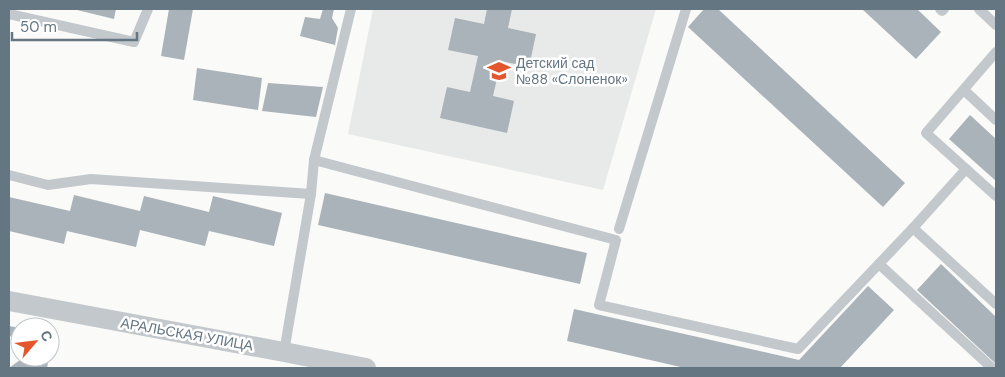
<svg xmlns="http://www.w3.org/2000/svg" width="1005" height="377" font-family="'DM Sans',sans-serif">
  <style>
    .built { fill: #e8e9e9 }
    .building { fill: #aab3b9 }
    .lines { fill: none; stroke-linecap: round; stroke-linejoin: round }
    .service { stroke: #c3c8cc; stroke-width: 10 }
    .minor { stroke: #c3c8cc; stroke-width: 20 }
    .labels { text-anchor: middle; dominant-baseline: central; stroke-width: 5; stroke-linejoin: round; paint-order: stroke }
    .poi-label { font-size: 14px; fill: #657683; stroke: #fff; text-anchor: start }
    .street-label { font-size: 14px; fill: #657683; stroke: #fff }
  </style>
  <rect width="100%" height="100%" fill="#fafaf8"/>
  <polygon class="built" points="373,9 656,9 603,190 348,134"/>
  <g class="building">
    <polygon points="73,9 116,9 114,19"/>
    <polygon points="169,9 193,9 184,60 161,56"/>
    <polygon points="323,9 334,9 332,18 338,28 335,45 300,36 305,17 320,19"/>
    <polygon points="487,9 512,9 508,28 536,34 529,67 501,61 493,96 514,101 507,133 440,118 447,87 470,92 478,56 448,50 455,18 484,24"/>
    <polygon points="704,9 718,9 905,183 883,207 688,27"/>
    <polygon points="862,9 917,9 941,32 916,59"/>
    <polygon points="197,68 262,78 258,110 193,100"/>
    <polygon points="268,83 323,87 316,117 262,111"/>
    <polygon points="970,115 996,139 996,181 949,139"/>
    <polygon points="325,193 587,253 580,284 318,225"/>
    <polygon points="74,195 140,211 144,196 209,212 213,196 282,213 274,246 209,231 205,246 140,230 136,247 67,231 64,244 9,231 9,197 70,211"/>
    <polygon points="941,264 996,317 996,364 917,290"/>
    <polygon points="868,286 894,310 840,368 685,368 567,341 574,309 799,360"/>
    <polygon points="9,326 20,328 20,339 9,336"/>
    <polygon points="50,331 57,332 55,348 50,347"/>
    <polygon points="24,357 49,357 47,368 9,368"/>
  </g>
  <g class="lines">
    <g class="service">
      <polyline points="940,9 942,11 944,9"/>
      <polyline points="979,9 996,25"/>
      <polyline points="9,14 134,42 148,9"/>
      <polyline points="996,52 926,133 996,196"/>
      <polyline points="964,90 996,120"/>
      <polyline points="314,160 616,240 599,305 798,349 913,228 966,169"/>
      <polyline points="9,175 48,185 91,179 311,194"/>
      <polyline points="913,228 996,304"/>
      <polyline points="619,229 686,9"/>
      <polyline points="879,264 992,368"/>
      <polyline points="284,352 311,194 314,160 351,9"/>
    </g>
    <polyline class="minor" points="9,301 284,352 366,368"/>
  </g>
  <defs>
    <symbol id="school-bare" viewBox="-9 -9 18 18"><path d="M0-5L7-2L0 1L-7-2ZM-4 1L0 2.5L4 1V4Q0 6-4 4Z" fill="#e4572e" stroke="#fff" stroke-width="2.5" paint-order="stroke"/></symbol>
  </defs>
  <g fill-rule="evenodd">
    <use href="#school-bare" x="483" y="55" width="32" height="32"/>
  </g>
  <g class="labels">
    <g class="poi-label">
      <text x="516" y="63">Детский сад<tspan x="516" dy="16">№88 «Слоненок»</tspan></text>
    </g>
    <g class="street-label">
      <text transform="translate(187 334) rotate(10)">АРАЛЬСКАЯ УЛИЦА</text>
    </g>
  </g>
  <rect width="1005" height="377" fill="none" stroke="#657683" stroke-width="20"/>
  <g transform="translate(35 342) rotate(62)"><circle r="24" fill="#ffffff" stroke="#c1c8cd"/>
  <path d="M0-4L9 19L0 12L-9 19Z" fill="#e4572e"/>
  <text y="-8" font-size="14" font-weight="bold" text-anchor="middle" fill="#657683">С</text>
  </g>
  <path d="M12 32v8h125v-8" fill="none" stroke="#657683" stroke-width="2.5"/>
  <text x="20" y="32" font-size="15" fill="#657683" stroke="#ffffff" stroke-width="4" paint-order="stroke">50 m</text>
</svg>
